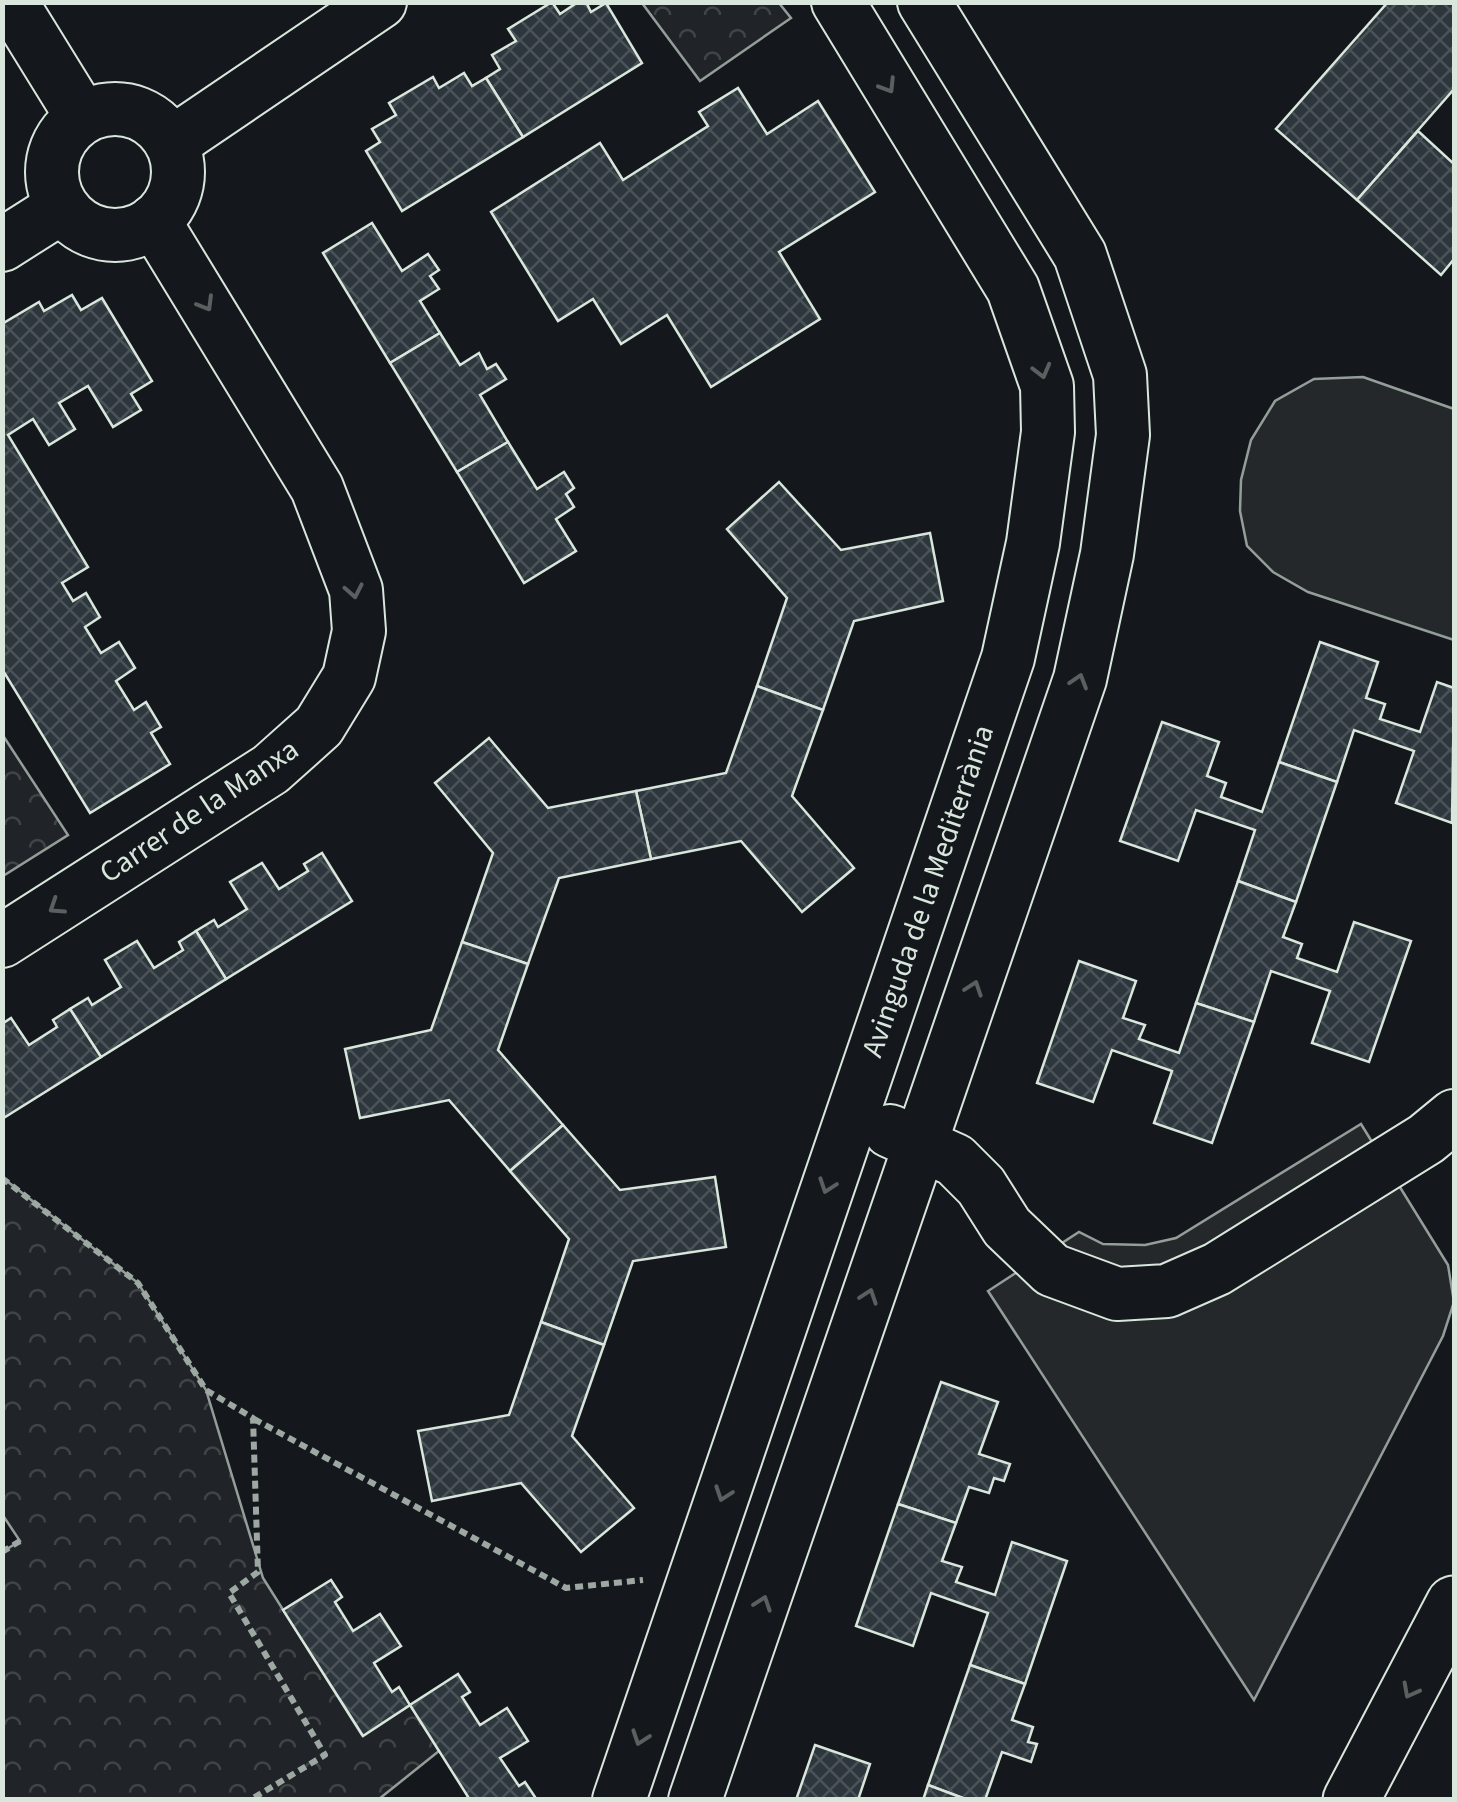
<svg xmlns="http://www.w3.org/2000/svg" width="1457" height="1802" font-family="'Source Sans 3',sans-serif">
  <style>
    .park { fill: url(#park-crowns); stroke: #939e99; stroke-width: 2.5 }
    .parking { fill: #24282b; stroke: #939e99; stroke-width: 2.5 }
    .building { fill: url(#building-cross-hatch); stroke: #d8e6dc; stroke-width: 2.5 }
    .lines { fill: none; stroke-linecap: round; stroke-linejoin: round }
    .minor-casing { stroke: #d8e6dc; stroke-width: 56 }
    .highway-casing { stroke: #d8e6dc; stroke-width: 59 }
    .path { stroke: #9da8a2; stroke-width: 6; stroke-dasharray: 8 5; stroke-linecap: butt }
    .minor { stroke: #14181c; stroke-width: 52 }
    .highway { stroke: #14181c; stroke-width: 55 }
    .oneway { stroke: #59605f }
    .labels { text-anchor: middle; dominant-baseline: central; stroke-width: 8; stroke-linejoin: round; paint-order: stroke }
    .street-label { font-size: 30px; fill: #d8e6dc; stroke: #14181c }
  </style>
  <defs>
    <pattern id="park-crowns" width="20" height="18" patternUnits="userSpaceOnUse" patternTransform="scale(2.5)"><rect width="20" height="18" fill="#202428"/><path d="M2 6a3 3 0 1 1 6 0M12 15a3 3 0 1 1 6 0" fill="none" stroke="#404447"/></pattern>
    <pattern id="building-cross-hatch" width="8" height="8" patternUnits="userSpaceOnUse" patternTransform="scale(2.5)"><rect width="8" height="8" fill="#2c363c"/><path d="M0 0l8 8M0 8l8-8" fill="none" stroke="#4a5358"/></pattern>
  </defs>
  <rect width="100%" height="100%" fill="#14181c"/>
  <g class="park">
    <polygon points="642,3 779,3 791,18 700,81"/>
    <polygon points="2,734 68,835 3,876 2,876"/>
    <polygon points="3,1178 138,1283 206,1390 263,1578 362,1735 410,1705 439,1751 379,1799 3,1799 2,1552 20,1541 2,1514"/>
  </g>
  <g class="parking">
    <polygon points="1363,377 1454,409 1454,640 1308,592 1273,572 1247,546 1240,511 1241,480 1251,440 1275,401 1314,379"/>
    <polygon points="1361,1124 1448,1265 1454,1302 1443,1336 1254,1700 988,1291 1079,1232 1103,1244 1145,1245 1176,1238"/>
  </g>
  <g class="building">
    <polygon points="552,2 560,14 578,2 586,2 591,12 606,3 642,63 523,137 486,78 500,69 492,55 516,41 508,29"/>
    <polygon points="1388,2 1454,2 1454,89 1357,200 1276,129"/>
    <polygon points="464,73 472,86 486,78 523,137 402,211 366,151 380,142 372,129 396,115 389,103 433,77 439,88"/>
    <polygon points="738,88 767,134 818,101 875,192 779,252 820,319 711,387 667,315 621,344 593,299 558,321 491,212 600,143 623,180 708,126 699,112"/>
    <polygon points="1418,131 1454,164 1454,259 1441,275 1357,200"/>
    <polygon points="372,223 402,271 428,254 439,270 430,276 439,289 420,301 440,333 390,363 323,253"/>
    <polygon points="72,295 81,310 102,298 152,381 131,394 141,410 113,427 88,386 59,403 75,429 49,445 33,419 8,435 88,567 62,583 73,601 86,593 100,617 85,627 101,653 119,642 135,668 116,681 134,710 146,702 161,727 151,733 170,764 90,813 2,669 2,324 39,302 44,311"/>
    <polygon points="440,333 460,365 479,353 487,369 496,364 506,379 480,395 508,442 457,472 390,363"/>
    <polygon points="508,442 537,489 564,472 574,488 566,494 574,507 556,519 576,551 524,583 457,472"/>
    <polygon points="779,482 841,550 930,533 943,601 854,621 823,710 757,686 787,598 727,529"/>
    <polygon points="1320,642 1378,662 1366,698 1385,704 1380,719 1420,732 1437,682 1454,688 1452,823 1396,803 1414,751 1354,730 1337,782 1279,762"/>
    <polygon points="757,686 823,710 792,796 854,868 802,912 741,841 651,859 636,791 726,773"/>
    <polygon points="1162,722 1219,742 1207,776 1226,783 1221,797 1262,812 1279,762 1337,782 1296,902 1238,881 1255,830 1196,810 1178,861 1120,841"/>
    <polygon points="489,738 548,808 636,791 651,859 559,878 528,964 462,942 493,853 435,783"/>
    <polygon points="322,853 352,901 226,979 196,931 214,920 218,927 247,909 230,882 262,863 279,889 308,871 304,864"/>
    <polygon points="1238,881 1296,902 1283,937 1302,944 1297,958 1337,972 1354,922 1411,941 1369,1062 1312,1043 1330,991 1271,971 1254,1022 1196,1003"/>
    <polygon points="196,931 226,979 101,1057 70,1009 88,998 92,1005 121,987 105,960 137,941 154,968 183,950 179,942"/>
    <polygon points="462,942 528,964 498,1050 563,1125 510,1171 449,1100 360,1118 345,1049 431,1030"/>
    <polygon points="1079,961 1136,981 1123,1018 1145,1025 1139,1039 1179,1053 1196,1003 1254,1022 1212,1143 1154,1123 1172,1071 1112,1050 1093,1102 1037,1083"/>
    <polygon points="70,1009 101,1057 2,1119 2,1024 11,1018 29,1045 57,1027 53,1020"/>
    <polygon points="563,1125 620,1190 715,1177 726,1247 633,1261 604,1345 541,1322 569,1239 510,1171"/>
    <polygon points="541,1322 604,1345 572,1436 634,1508 581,1552 521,1483 432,1501 418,1431 509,1415"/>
    <polygon points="941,1382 998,1402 979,1454 1010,1464 1004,1481 994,1478 989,1493 969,1487 956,1523 898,1504"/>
    <polygon points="898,1504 956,1523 942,1561 962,1567 956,1582 995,1595 1012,1542 1067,1561 1025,1684 970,1665 988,1613 931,1593 913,1646 856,1626"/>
    <polygon points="331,1580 342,1597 335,1602 353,1631 380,1614 401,1646 374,1663 392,1692 399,1687 410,1705 363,1736 283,1610"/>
    <polygon points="970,1665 1025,1684 1012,1720 1033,1727 1028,1742 1037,1744 1031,1762 1002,1752 985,1800 968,1800 928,1785"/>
    <polygon points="458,1674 470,1692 462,1697 480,1725 507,1708 528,1741 500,1758 519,1786 525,1782 537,1800 470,1800 410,1705"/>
    <polygon points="815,1745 870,1764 858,1800 796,1800"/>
    <polygon points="928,1785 968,1800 923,1800"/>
  </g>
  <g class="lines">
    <defs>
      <g id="minor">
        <polyline points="11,2 82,117"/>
        <circle cx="115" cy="172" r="63"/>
        <polyline points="172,143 380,2"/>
        <polyline points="2,245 62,207"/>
        <polyline points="2,941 271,769 319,726 349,677 359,631 356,590 317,488 154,221"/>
        <polyline points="890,1131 955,1160 981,1186 1007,1227 1052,1270 1117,1294 1167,1291 1217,1269 1426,1139 1454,1116"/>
        <polyline points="619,1800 1008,658 1033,543 1048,432 1047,386 1013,289 838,2"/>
        <polyline points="695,1800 1080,679 1107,554 1123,435 1120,375 1080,255 924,2"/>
      </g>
      <polyline id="highway" points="1351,1800 1454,1604"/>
    </defs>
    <use href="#minor" class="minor-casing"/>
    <use href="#highway" class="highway-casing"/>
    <g class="path">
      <polyline points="2,1178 138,1283 206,1390 253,1418 258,1572 229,1593 325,1755 250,1800"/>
      <polyline points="254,1419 566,1588 643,1580"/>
      <polyline points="2,1552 20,1541"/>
    </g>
    <use href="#minor" class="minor"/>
    <use href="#highway" class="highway"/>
  </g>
  <defs><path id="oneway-chevron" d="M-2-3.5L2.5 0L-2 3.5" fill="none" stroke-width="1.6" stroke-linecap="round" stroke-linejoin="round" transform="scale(2.5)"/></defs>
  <g class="oneway">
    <use href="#oneway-chevron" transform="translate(888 86) rotate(58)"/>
    <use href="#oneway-chevron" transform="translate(206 304) rotate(59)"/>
    <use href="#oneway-chevron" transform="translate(1042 371) rotate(75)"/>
    <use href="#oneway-chevron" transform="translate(354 591) rotate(79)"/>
    <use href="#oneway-chevron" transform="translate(1079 681) rotate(-73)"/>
    <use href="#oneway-chevron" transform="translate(56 907) rotate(147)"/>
    <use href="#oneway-chevron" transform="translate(974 988) rotate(-71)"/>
    <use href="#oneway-chevron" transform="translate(827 1186) rotate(109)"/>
    <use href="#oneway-chevron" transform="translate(869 1296) rotate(-71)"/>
    <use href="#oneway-chevron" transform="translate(723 1494) rotate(109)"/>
    <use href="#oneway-chevron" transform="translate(763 1603) rotate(-71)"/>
    <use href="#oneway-chevron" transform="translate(1410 1691) rotate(118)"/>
    <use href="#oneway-chevron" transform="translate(640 1738) rotate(109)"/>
  </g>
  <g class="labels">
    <g class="street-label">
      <text transform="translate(199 811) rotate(-34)">Carrer de la Manxa</text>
      <text transform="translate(928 891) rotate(-71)">Avinguda de la Mediterrània</text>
    </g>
  </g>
  <rect width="1457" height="1802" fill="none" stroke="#d8e6dc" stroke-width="10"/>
</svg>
